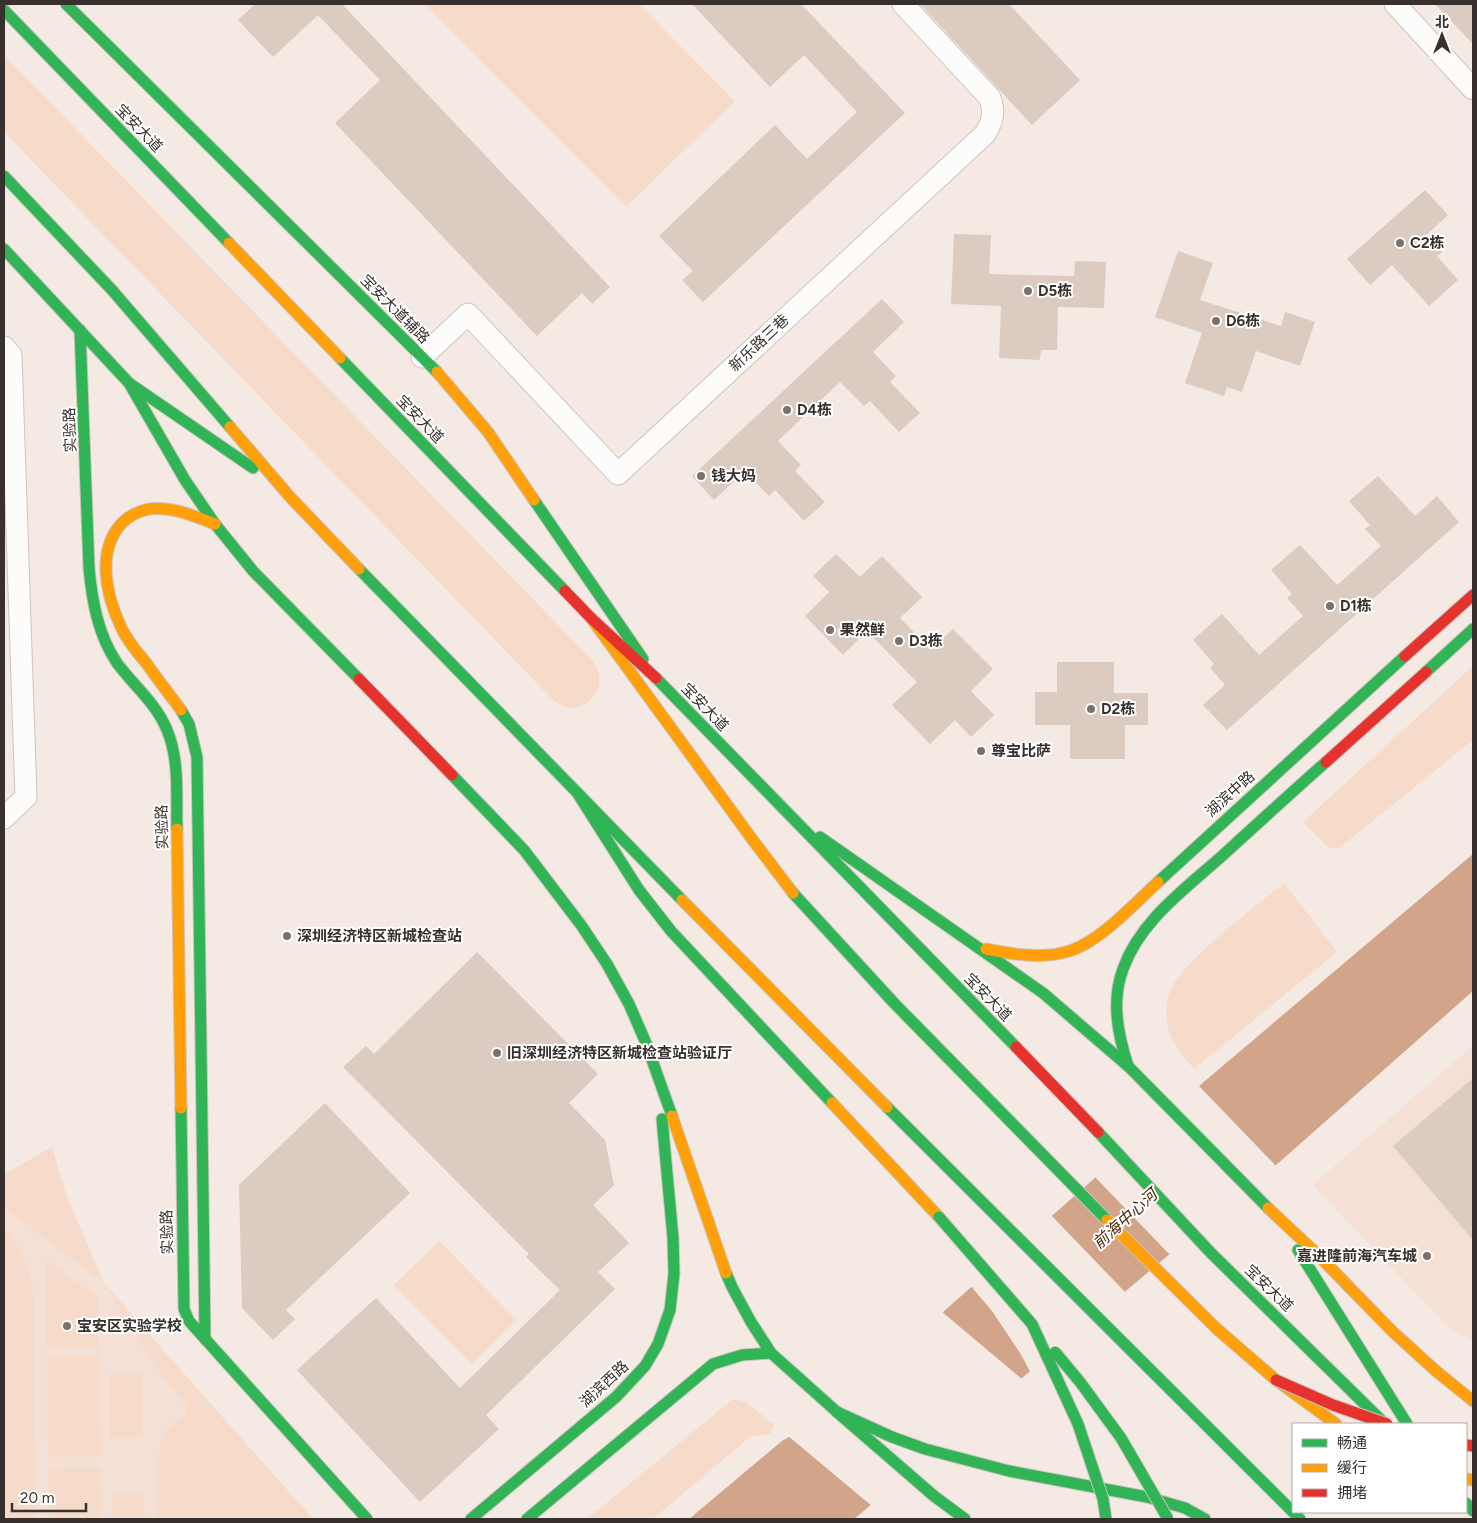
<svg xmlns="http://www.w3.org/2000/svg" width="1477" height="1523" font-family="Figtree,'Noto Sans SC',sans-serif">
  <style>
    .built { fill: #f4e0d5 }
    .green { fill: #f6dbcb }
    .water { fill: #d2a58b }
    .pier { fill: #f4e9e3 }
    .building { fill: #dbcbc1 }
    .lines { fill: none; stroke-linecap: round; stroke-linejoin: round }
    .street-casing { stroke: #cdc4bf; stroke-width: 23 }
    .fast-casing { stroke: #cdc4bf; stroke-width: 13 }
    .slow-casing { stroke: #cdc4bf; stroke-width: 13 }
    .jam-casing { stroke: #cdc4bf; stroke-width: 13 }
    .street { stroke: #fdfcfb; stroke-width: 21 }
    .fast { stroke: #30b455; stroke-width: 11 }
    .slow { stroke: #ff9f0a; stroke-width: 11 }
    .jam { stroke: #e5322d; stroke-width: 11 }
    .fast-bridge-casing { stroke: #cdc4bf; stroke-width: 13; stroke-linecap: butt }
    .jam-bridge-casing { stroke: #cdc4bf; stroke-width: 13; stroke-linecap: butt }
    .fast-bridge { stroke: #30b455; stroke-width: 11 }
    .jam-bridge { stroke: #e5322d; stroke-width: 11 }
    .poi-dot { fill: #7a716c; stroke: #fff; stroke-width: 2 }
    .labels { text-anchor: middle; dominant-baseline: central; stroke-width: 4; stroke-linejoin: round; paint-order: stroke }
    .street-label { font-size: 15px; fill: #38302c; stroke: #fff }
    .poi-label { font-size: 15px; font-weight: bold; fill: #38302c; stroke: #fff; text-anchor: start }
    .water-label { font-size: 16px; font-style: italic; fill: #4d260b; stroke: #fff }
  </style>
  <rect width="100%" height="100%" fill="#f4e9e3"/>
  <g class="built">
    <polygon points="1473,1046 1473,1341 1448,1327 1313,1185"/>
    <polygon points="4,1207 104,1283 157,1369 176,1394 186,1404 186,1413 164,1432 156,1462 157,1519 4,1519"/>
  </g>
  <g class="green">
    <polygon points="425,4 639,4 735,101 626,207"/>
    <path d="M4,55L593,661C596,666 599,671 599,676C602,695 581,714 562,706C559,704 555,701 552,699L4,132Z"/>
    <polygon points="1473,666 1473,740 1339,848 1329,848 1303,822"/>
    <path d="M1284,883L1337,952L1194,1069C1184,1057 1172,1044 1168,1028C1166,1018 1165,1004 1169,994C1179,963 1256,906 1284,883Z"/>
    <polygon points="52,1147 67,1197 104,1283 313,1519 157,1519 156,1462 164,1432 186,1413 186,1404 176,1394 157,1369 104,1283 4,1207 4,1174"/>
    <path d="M4,1226C19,1244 29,1266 33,1289L36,1519H4Z"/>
    <polygon points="439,1241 517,1320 472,1364 394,1285"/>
    <polygon points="46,1261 98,1297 99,1348 46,1348"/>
    <polygon points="99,1356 101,1456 48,1457 47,1357"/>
    <polygon points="110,1373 142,1373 143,1437 110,1438"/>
    <polygon points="733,1399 746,1402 774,1425 770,1434 751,1436 653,1519 587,1519"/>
    <polygon points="100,1467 101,1519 49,1519 48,1468"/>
    <rect x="112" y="1492" width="32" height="27"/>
  </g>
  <polygon class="water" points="1473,854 1473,991 1283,1159 854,1519 689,1519 782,1441 824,1417 1206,1080"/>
  <g class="pier">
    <polygon points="1198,1085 1277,1167 1171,1256 1094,1176"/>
    <polygon points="1050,1214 1126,1293 1031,1373 1020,1353 992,1311 970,1285"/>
    <polygon points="941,1311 1023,1380 873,1507 787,1435 822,1415"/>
  </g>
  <g class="building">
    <polygon points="255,4 342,4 610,287 592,304 582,293 537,336 335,123 380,80 318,15 273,57 238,20"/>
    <polygon points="692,4 801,4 905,113 703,302 682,280 693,271 659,236 775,125 807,159 857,112 804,55 770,87"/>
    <polygon points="920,4 1009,4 1080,80 1032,125"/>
    <polygon points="1435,4 1473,4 1473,44"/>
    <polygon points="1425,190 1448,215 1426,235 1442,252 1437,256 1458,280 1429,306 1392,265 1370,285 1347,259"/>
    <polygon points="954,234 991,235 989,274 1074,276 1075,261 1106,262 1104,308 1058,307 1057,350 1041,350 1040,360 999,358 1001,306 951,304"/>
    <polygon points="1178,251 1213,263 1200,300 1281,326 1285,312 1315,322 1300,366 1256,351 1242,392 1227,387 1224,396 1185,383 1202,333 1155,317"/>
    <polygon points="882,299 904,322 873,352 896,376 890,382 920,413 899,432 870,401 864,406 840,382 778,441 801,465 795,471 825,502 804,521 775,490 769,496 745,471 714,500 692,476"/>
    <polygon points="1378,476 1415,516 1437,496 1459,522 1227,730 1203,705 1225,685 1210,668 1214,664 1193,640 1222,614 1259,655 1303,616 1287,598 1292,594 1271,570 1300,545 1337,585 1381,546 1365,529 1370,525 1349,501"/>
    <polygon points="836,554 860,577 882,556 922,597 900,618 931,650 953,629 993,669 971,691 994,715 971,737 955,720 930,744 892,705 917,682 867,631 843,655 805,616 829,592 813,576"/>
    <polygon points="1057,662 1114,662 1114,693 1148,693 1148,725 1125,725 1125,759 1070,759 1070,725 1035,725 1035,692 1057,692"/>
    <polygon points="477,952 598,1074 569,1103 605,1140 614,1185 593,1205 629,1243 598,1272 615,1289 486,1415 499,1429 420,1502 297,1370 376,1298 460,1388 560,1290 526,1257 529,1254 343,1067 366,1046 374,1054"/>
    <polygon points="1473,1078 1473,1240 1393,1146"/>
    <polygon points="325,1103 410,1193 286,1310 295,1319 273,1340 242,1308 239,1185"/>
  </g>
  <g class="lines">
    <defs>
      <g id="street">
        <polyline points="1395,4 1473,89"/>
        <polyline points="4,347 11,355 26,797 4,818"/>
        <path d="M422,357L468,314L618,474L985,134C993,121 995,112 990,98L903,4"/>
      </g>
      <g id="fast">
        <polyline points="66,4 437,372"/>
        <polyline points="4,10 229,243"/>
        <polyline points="4,176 112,290 230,427"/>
        <polyline points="4,249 129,383 185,480 215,524 253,571 359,679"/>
        <path d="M80,330L89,568C92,601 98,635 117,663C134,686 156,703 167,730C180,761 176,797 177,829"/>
        <polyline points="340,358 565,591"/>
        <polyline points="129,383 253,468"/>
        <polyline points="534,500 643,659"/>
        <polyline points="359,569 682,900"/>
        <polyline points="1426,672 1473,629"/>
        <polyline points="656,678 1016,1047"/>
        <polyline points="181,710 189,724 197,757 205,1339"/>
        <polyline points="452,775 524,850 581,925 607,964 629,1004 646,1043 672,1116"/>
        <polyline points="578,794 639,890 671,931 832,1103"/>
        <polyline points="820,837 1043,993 1128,1066 1268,1208"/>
        <polyline points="1158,882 1405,656"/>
        <polyline points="793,893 894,1003 1107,1220"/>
        <path d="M1128,1066C1118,1035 1111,1001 1123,969C1140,921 1185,889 1222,856C1256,825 1291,793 1326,762"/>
        <polyline points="887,1107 1300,1519"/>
        <polyline points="181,1108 184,1309 189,1321 367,1519"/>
        <polyline points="1098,1132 1211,1253 1385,1424"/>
        <polyline points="1298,1250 1407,1424"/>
        <polyline points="726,1273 732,1287 751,1322 771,1353 837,1412 892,1437 925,1449 1009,1471 1147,1497 1185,1508 1205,1519"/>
        <polyline points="837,1412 934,1496 965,1519"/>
        <polyline points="1466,1503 1473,1511"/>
        <polyline points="471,1519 616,1397 645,1366 658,1344 670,1310 674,1274 673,1238 662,1119"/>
        <polyline points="527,1519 713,1364 742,1355 771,1353"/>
      </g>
      <g id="slow">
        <polyline points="229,243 340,358"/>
        <polyline points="437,372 488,432 534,500"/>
        <polyline points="230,427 291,498 359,569"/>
        <polyline points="591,618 752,839 793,893"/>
        <path d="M181,710C170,695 158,680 147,664C138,653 127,641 121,627C106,595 96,551 122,523C129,516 139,511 149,509C172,506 194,516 215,524"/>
        <polyline points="177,829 181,1108"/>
        <polyline points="682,900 887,1107"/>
        <path d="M986,949C1012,954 1040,959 1066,952C1098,944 1134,904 1158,882"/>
        <polyline points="832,1103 939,1217"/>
        <polyline points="672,1116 726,1273"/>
        <polyline points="1268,1208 1316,1253 1392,1331 1436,1371 1473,1401"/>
        <polyline points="1107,1220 1217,1329 1276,1380 1336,1424"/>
        <polyline points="1466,1479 1473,1480"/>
      </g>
      <g id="jam">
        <polyline points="565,591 591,618 656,678"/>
        <polyline points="1405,656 1473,595"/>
        <polyline points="359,679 452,775"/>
        <polyline points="1326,762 1426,672"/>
        <polyline points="1016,1047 1098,1132"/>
        <polyline points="1466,1445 1473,1446"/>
      </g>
    </defs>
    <use href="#street" class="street-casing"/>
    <use href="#fast" class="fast-casing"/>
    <use href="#slow" class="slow-casing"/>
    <use href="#jam" class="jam-casing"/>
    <use href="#street" class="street"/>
    <use href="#fast" class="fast"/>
    <use href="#slow" class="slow"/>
    <use href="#jam" class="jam"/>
    <defs>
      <g id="fast-bridge">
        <polyline points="939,1217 1032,1324 1078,1424 1103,1499 1106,1519"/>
        <polyline points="1055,1352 1080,1382 1121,1438 1168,1519"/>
      </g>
      <polyline id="jam-bridge" points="1276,1380 1333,1405 1387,1424"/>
    </defs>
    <use href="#fast-bridge" class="fast-bridge-casing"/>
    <use href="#jam-bridge" class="jam-bridge-casing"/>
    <use href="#fast-bridge" class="fast-bridge"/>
    <use href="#jam-bridge" class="jam-bridge"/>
  </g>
  <g class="poi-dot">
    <circle cx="1400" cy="243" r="5"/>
    <circle cx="1028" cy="291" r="5"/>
    <circle cx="1216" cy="321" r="5"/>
    <circle cx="787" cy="410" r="5"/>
    <circle cx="701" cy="476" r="5"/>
    <circle cx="1330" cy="606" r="5"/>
    <circle cx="830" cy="630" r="5"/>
    <circle cx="899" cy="641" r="5"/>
    <circle cx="1091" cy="709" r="5"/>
    <circle cx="981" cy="751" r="5"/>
    <circle cx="287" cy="936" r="5"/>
    <circle cx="497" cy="1053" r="5"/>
    <circle cx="1427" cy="1256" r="5"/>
    <circle cx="67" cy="1326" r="5"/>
  </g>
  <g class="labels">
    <g class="street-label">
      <text transform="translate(139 128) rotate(46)">宝安大道</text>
      <text transform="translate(395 309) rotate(45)">宝安大道辅路</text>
      <text transform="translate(759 343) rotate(-43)">新乐路三巷</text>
      <text transform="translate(420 419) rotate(46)">宝安大道</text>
      <text transform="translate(70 430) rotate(-92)">实验路</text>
      <text transform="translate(705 707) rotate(46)">宝安大道</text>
      <text transform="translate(1230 794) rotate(-42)">湖滨中路</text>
      <text transform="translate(162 827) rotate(-91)">实验路</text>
      <text transform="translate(988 997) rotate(46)">宝安大道</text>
      <text transform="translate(167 1232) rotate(-91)">实验路</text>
      <text transform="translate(1269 1288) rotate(44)">宝安大道</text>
      <text transform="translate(604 1384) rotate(-43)">湖滨西路</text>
    </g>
    <g class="poi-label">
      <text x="1410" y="243">C2栋</text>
      <text x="1038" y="291">D5栋</text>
      <text x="1226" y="321">D6栋</text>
      <text x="797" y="410">D4栋</text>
      <text x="711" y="476">钱大妈</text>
      <text x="1340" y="606">D1栋</text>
      <text x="840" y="630">果然鲜</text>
      <text x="909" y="641">D3栋</text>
      <text x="1101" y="709">D2栋</text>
      <text x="991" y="751">尊宝比萨</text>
      <text x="297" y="936">深圳经济特区新城检查站</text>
      <text x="507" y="1053">旧深圳经济特区新城检查站验证厅</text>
      <text x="1417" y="1256" text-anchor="end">嘉进隆前海汽车城</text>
      <text x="77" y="1326">宝安区实验学校</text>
    </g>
    <g class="water-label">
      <text transform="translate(1125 1219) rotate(-42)">前海中心河</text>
    </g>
  </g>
  <rect width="1477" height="1523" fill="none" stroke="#38302c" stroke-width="10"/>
  <rect x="1292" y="1423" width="175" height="90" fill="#ffffff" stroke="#afacab"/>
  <rect x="1302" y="1439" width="25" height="8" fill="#30b455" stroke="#afacab"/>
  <text x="1337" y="1448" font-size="15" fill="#38302c">畅通</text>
  <rect x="1302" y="1464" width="25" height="8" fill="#ff9f0a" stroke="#afacab"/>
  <text x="1337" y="1473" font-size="15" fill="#38302c">缓行</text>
  <rect x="1302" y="1489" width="25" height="8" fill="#e5322d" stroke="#afacab"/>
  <text x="1337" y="1498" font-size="15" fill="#38302c">拥堵</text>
  <g transform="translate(1442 35)" stroke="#ffffff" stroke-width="4" paint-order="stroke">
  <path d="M0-4L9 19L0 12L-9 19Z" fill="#38302c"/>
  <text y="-8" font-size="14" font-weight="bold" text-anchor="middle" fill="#38302c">北</text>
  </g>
  <path d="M12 1503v8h74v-8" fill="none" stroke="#38302c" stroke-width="2.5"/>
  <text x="20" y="1503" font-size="15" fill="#38302c" stroke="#ffffff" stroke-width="4" paint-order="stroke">20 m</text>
</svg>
